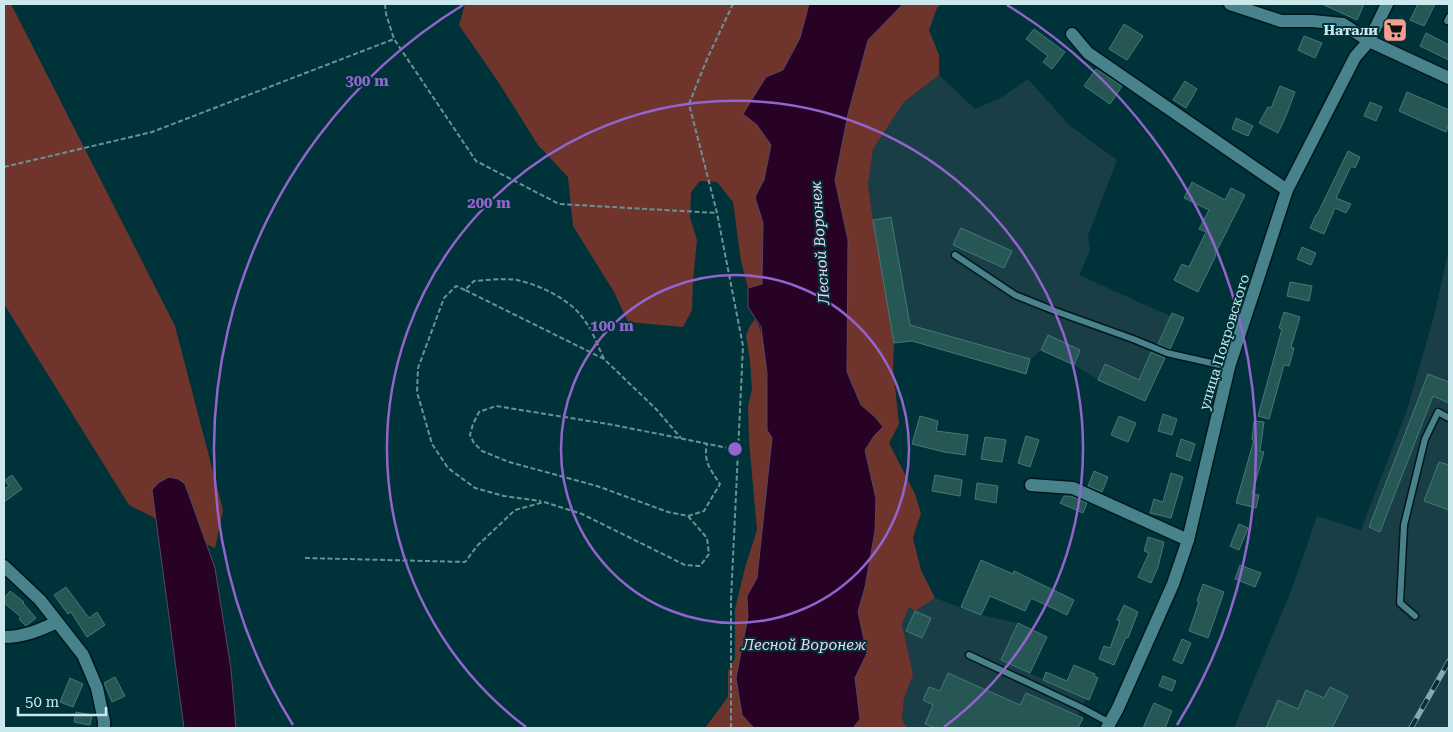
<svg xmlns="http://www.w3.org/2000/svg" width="1453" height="732" font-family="'Roboto Serif',serif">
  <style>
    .built { fill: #193e45 }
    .green { fill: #6f352d }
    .water { fill: #270225; stroke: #584761 }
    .building { fill: #265754; stroke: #407b77 }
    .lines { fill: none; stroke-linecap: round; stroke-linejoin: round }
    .lane-casing { stroke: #00181d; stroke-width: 9 }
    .street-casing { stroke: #00181d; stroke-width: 15 }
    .path { stroke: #6b9298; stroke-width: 2; stroke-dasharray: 5 2.5; stroke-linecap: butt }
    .lane { stroke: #48828c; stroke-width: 6 }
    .street { stroke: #48828c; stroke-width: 12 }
    .rail-casing { stroke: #85a9af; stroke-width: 5.5 }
    .rail { stroke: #003239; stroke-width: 4; stroke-dasharray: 11; stroke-linecap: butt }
    .ring { fill: none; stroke: #9364cd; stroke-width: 2.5 }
    .labels { text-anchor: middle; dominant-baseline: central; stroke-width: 4; stroke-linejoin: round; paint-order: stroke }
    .poi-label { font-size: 14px; font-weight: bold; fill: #cbe8ed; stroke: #003239; text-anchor: end }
    .street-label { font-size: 14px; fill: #cbe8ed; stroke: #003239 }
    .water-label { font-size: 15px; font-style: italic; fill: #f9d0f4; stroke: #003239 }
    .centre { fill: #9364cd; stroke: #003239; stroke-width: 2.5 }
    .ring-label { font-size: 15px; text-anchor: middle; font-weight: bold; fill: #9364cd; stroke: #003239; stroke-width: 4; stroke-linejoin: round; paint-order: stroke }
  </style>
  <rect width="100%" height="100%" fill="#003239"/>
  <g class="built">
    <polygon points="939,75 975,109 1002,97 1028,79 1069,125 1117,160 1088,236 1090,251 1079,275 1170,316 1172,313 1184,318 1145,401 1098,380 1074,365 1041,350 1031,359 1026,374 912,341 894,343 873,220 868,185 873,149 904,102"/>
    <polygon points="1449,249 1449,728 1234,728 1293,586 1317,516 1361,530 1407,410 1434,316"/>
    <polygon points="935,598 981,615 1018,623 1001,660 1086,699 1078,716 1083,718 1078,728 907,728 902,719 904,698 913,675 902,624 909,607 915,611"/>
  </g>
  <g class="green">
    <polygon points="4,4 11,4 175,326 223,510 215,548 129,505 4,304"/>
    <polygon points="465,4 809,4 800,38 783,70 766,77 757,125 771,145 764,180 755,197 763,223 762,284 748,288 741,261 733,202 717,182 700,181 691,192 690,218 697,240 693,281 692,310 683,327 628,322 614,292 573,226 568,177 538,145 499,83 459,25"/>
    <polygon points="903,4 941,4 937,8 929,30 939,55 939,75 904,102 873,149 868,185 873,220 894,343 893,368 899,424 889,443 915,494 921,513 913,538 921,570 935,598 915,611 909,607 902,624 913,675 904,698 902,719 907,728 853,728 860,719 855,678 867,653 858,612 865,587 875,531 876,499 865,450 874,436 883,427 875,417 861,405 847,372 848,240 835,180 848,114 868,40"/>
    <path d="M755,319C770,341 767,402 767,430L772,438L757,578L747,596L748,617L742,715L754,728H705L728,697V671L735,658V609L745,568L757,530L749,441L748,406L752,389L750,361L746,335L750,326Z"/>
  </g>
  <g class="water">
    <polygon points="809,4 903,4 868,40 848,114 835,180 848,240 847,372 861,405 875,417 883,427 874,436 865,450 876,499 875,531 865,587 858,612 867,653 855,678 860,719 853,728 754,728 742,715 736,678 748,617 747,596 757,578 772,438 767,430 767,373 761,327 748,307 748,288 762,284 763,223 755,197 764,180 771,145 757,125 743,114 766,77 783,70 800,38"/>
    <polygon points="169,477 178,479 185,484 215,568 231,669 236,728 184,728 152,490 158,483"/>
  </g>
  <g class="building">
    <polygon points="1322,4 1364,4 1357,20"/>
    <polygon points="1418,4 1435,4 1424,26 1410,20"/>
    <polygon points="1393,20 1404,26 1397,41 1385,34"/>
    <polygon points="1124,24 1143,36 1127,60 1109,49"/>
    <polygon points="1034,29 1065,52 1052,69 1043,62 1048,56 1026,39"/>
    <polygon points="1426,33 1449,45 1449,60 1420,46"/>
    <polygon points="1304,36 1322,43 1315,58 1298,50"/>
    <polygon points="1096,69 1122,86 1110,104 1084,86"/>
    <polygon points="1185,81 1197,89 1186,108 1173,100"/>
    <polygon points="1280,86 1295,92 1286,116 1278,133 1259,123 1268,107 1271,108"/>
    <polygon points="1407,92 1449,110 1449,124 1446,132 1399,111"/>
    <polygon points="1370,102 1382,107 1376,121 1364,116"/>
    <polygon points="1236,118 1253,126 1248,136 1232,129"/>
    <polygon points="1348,151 1360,157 1355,168 1351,166 1336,198 1351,204 1346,213 1335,208 1324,234 1310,228 1316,215 1317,215"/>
    <polygon points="1192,182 1225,200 1231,188 1245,195 1215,254 1216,255 1198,292 1174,280 1182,264 1189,267 1206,232 1199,229 1209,210 1184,198"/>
    <polygon points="891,217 910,325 1030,359 1026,374 912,341 894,343 873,220"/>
    <polygon points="961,228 1012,251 1004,268 953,245"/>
    <polygon points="1302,247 1316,253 1311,265 1297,259"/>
    <polygon points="1290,282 1312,286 1309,301 1287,296"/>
    <polygon points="1284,312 1300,317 1291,347 1294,348 1289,366 1284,365 1269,419 1258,416 1282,329 1279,328"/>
    <polygon points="1172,313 1184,318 1170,349 1158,344"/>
    <polygon points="1048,335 1080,350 1074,365 1041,350"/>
    <polygon points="1151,352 1165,358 1145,401 1098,380 1105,364 1139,380"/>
    <polygon points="1428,374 1449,382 1449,403 1433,396 1380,532 1369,527"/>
    <polygon points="1163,414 1177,419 1172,435 1158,431"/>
    <polygon points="920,416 938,421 936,431 968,435 965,455 944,452 912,444"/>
    <polygon points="1119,416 1136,423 1128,442 1111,435"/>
    <polygon points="1254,421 1264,422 1260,451 1264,452 1252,494 1259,495 1256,508 1236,503 1254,440 1252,440"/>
    <polygon points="1026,436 1039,440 1030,467 1018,463"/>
    <polygon points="985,437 1006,440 1002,462 981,459"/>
    <polygon points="1181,439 1195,444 1190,461 1176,456"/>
    <polygon points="1439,462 1449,465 1449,510 1424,501"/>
    <polygon points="1094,471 1108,477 1102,492 1088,486"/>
    <polygon points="1171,473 1183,477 1171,518 1150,513 1154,499 1163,502"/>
    <polygon points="12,475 22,489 4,502 4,489 9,486 5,480"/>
    <polygon points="935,475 962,480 960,496 932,491"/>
    <polygon points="977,483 998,486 996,503 975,499"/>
    <polygon points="1064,496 1071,496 1087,503 1083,513 1060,503"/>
    <polygon points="1239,524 1248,528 1239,550 1230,546"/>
    <polygon points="1148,537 1164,542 1158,567 1151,583 1138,577 1149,553 1144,551"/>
    <polygon points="981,560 1013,574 1014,571 1074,600 1067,615 1031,598 1025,611 990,596 981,615 961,607"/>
    <polygon points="1240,565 1261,573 1255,587 1235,579"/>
    <polygon points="1203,584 1224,592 1208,638 1189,631 1199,602 1197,601"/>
    <polygon points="66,587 89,618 97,612 105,625 87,637 71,612 68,614 54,595"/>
    <polygon points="10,591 24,602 23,603 36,618 26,626 19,619 21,617 4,603 4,598"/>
    <polygon points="1124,605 1138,612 1128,638 1126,637 1114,665 1099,659 1104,646 1110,648 1120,621 1117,620"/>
    <polygon points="915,611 931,618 922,638 906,631"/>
    <polygon points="1018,623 1047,637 1030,673 1001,660"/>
    <polygon points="1182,639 1191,643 1182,664 1173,660"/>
    <polygon points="1074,665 1095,674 1094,676 1098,678 1089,700 1043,680 1046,672 1067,681"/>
    <polygon points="948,673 1020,705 1026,693 1083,718 1078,728 936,728 925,724 933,705 923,700 929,687 940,691"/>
    <polygon points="1163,676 1176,681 1172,691 1159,686"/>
    <polygon points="115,677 125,696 112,702 104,683"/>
    <polygon points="70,678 83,684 73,707 60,702"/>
    <polygon points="1330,687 1348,696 1332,728 1266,728 1278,700 1298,709 1306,690 1324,698"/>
    <polygon points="1154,703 1172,711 1165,728 1143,728"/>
    <polygon points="76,712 92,715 90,725 74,722"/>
  </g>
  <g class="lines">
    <defs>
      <g id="lane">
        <polyline points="1447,21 1449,17"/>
        <polyline points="955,255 1015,295 1055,311 1133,339 1167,353 1229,367"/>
        <polyline points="1415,616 1400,603 1404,525 1425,439 1438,412 1449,418"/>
        <polyline points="969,655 1082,708 1110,723"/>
      </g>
      <g id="street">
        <polyline points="1230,4 1281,21 1312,21 1343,24 1369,41 1449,78"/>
        <polyline points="1072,34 1088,53 1287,190"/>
        <polyline points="1031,485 1073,488 1188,540"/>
        <polyline points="4,566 40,600 83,655 97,688 104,721 104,728"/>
        <path d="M4,637C24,637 40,630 57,622"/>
        <polyline points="1107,728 1118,708 1173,584 1188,540 1229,367 1287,190 1355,57 1369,41 1387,4"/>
      </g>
    </defs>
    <use href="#lane" class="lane-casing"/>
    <use href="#street" class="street-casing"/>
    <g class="path">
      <polyline points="385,4 386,14 394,39 476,161 559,204 717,213"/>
      <polyline points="4,167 152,132 394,39"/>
      <polyline points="465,290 456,286 444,298 418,368 417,392 432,444 448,468 475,488 504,496 541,501"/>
      <path d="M604,359C598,346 593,332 585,321C572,300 540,285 517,280C503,278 488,280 474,281L465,290L604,359L656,409L681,438"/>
      <path d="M688,516L704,511L720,484C711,470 703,462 707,444"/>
      <polyline points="305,558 465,562 477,546 515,510 544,502 582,514 685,565 700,566 709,554 707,538 688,516 668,512 597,486 509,462 482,451 474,443 470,435 473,424 479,412 496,406 614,425 738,450"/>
      <polyline points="731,728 731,600 743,346 717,213 689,104 707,59 733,4"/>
    </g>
    <use href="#lane" class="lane"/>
    <use href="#street" class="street"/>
    <defs>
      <polyline id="rail" points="1411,728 1449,661"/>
    </defs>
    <use href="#rail" class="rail-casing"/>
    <use href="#rail" class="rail"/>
  </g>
  <g class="ring">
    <circle cx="735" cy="449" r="174"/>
    <path d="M526 727A348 348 0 1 1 944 727"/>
    <path d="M293 725A521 521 0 0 1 463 5M1007 5A521 521 0 0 1 1177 725"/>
  </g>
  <defs>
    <symbol id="supermarket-square" viewBox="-11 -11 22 22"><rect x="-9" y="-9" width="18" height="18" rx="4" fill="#f59d8e" stroke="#003239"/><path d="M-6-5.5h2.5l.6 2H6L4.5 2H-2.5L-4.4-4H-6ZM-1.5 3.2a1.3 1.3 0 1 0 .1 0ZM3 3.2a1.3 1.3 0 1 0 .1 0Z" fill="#111"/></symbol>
  </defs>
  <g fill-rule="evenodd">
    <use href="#supermarket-square" x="1381" y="16" width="28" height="28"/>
  </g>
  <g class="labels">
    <g class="poi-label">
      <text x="1378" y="30">Натали</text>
    </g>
    <g class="street-label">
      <text transform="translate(1224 342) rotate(-73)">улица Покровского</text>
    </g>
    <g class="water-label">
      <text transform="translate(820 243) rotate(-94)">Лесной Воронеж</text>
      <text x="804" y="645">Лесной Воронеж</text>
    </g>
  </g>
  <circle cx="735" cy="449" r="8" class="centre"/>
  <g class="ring-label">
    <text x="367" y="86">300 m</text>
    <text x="489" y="208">200 m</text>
    <text x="612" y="331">100 m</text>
  </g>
  <rect width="1453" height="732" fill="none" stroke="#cbe8ed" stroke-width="10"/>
  <path d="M18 707v8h88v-8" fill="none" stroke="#cbe8ed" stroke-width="2.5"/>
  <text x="25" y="707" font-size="15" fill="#cbe8ed" stroke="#003239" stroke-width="4" paint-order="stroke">50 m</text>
</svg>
